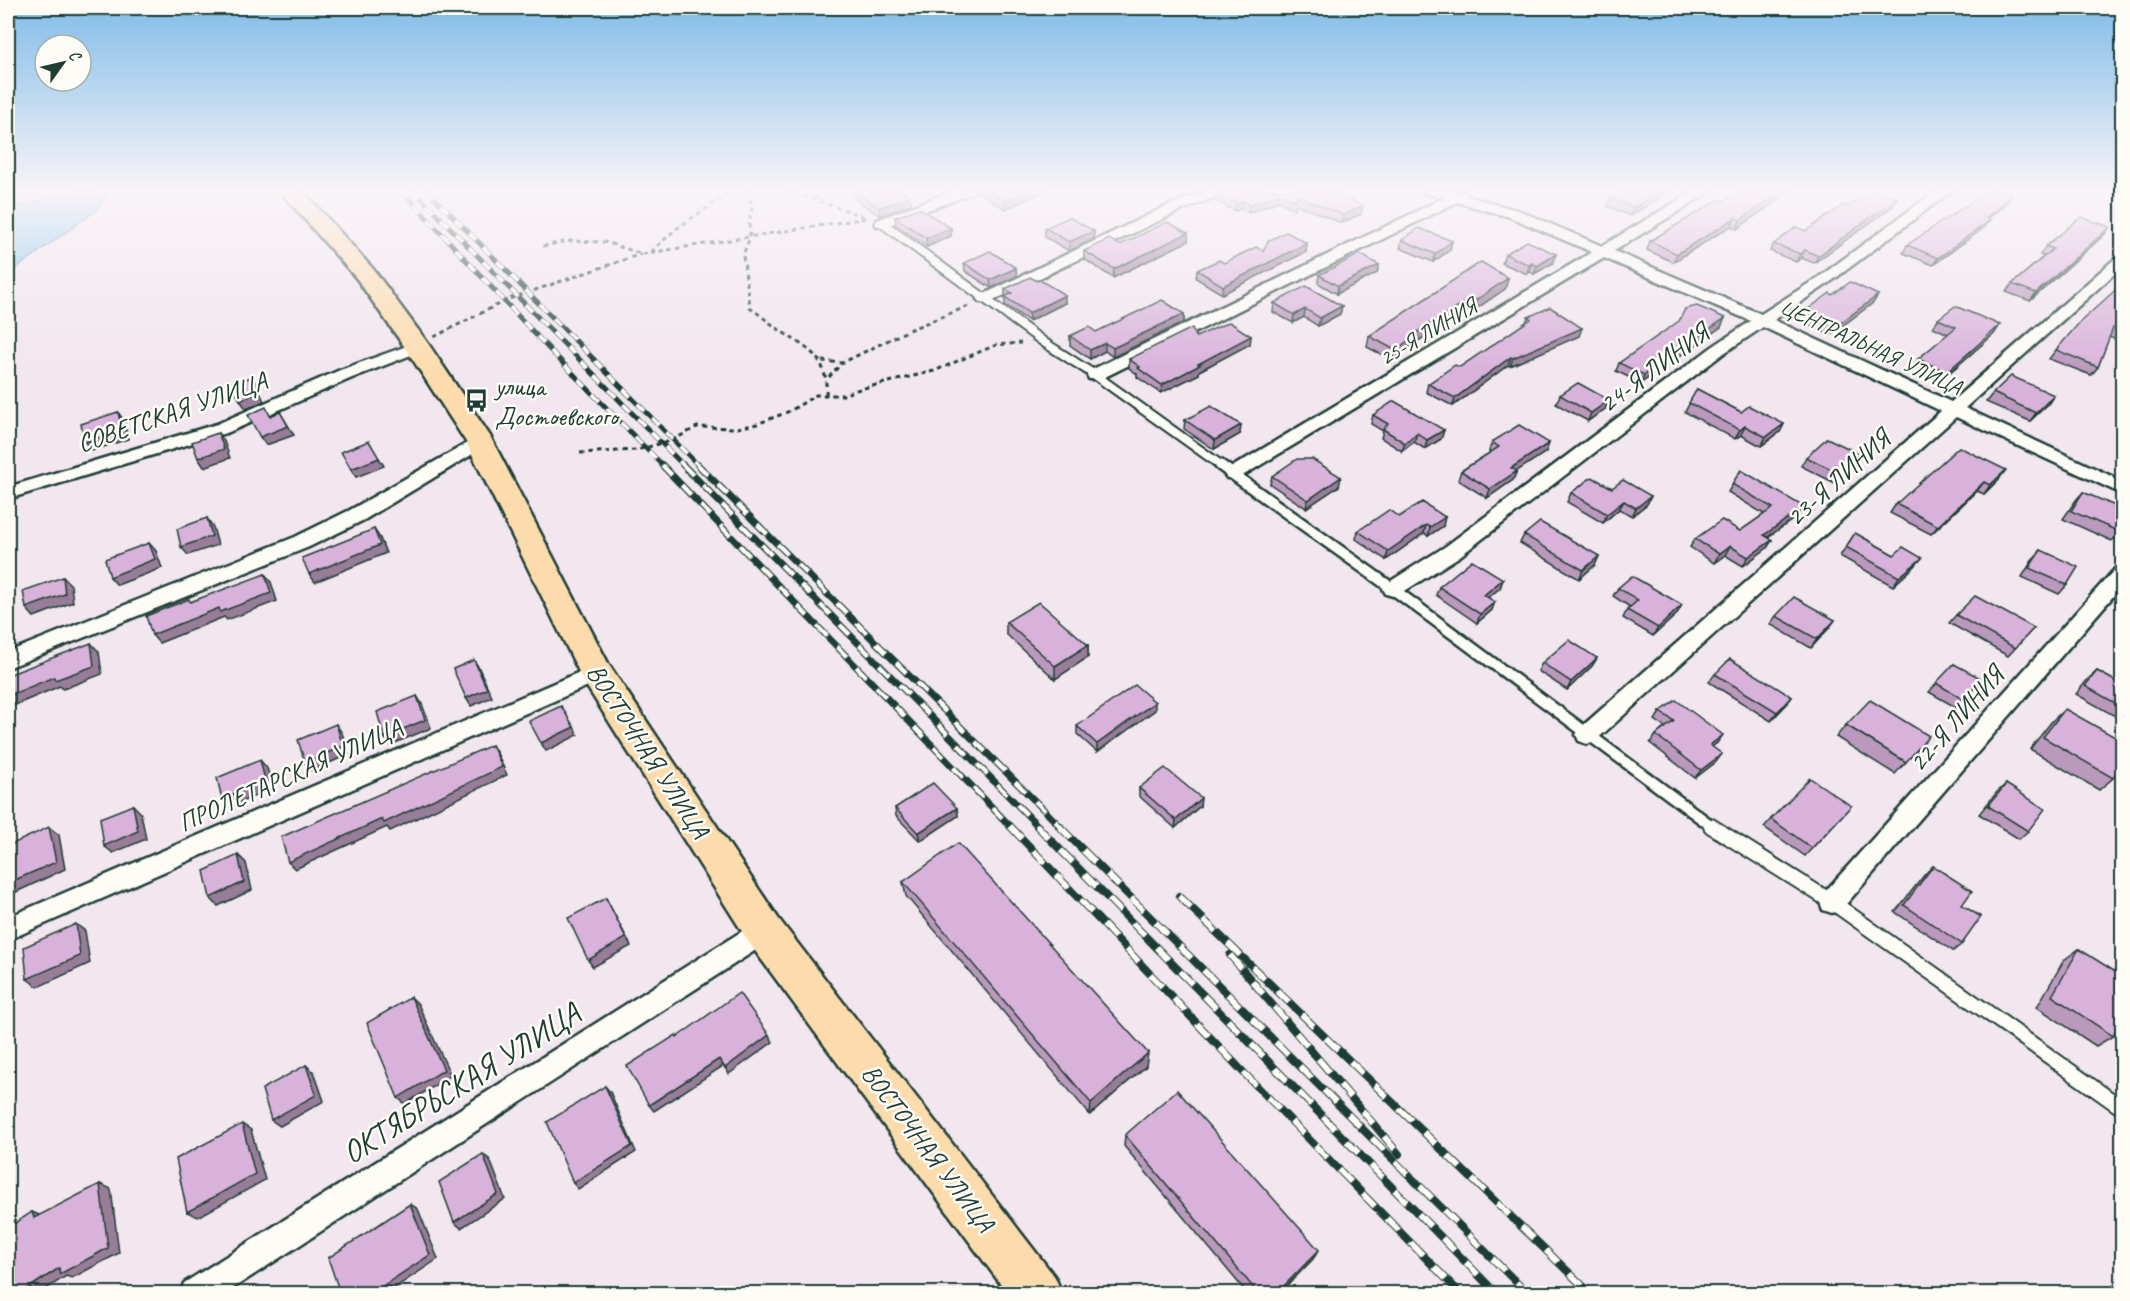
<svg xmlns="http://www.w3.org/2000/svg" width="2130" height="1301" font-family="Caveat,sans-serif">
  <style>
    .water { fill: #88c9e9; stroke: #5e91a1; stroke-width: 1.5 }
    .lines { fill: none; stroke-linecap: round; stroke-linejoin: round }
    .service-far2-casing { stroke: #1f3d34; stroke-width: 12 }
    .service-far1-casing { stroke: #1f3d34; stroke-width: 15 }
    .service-casing { stroke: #1f3d34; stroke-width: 18 }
    .minor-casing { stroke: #1f3d34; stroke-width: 5 }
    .primary-casing { stroke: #1f3d34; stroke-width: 5 }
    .path { stroke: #1f3d34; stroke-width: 3; stroke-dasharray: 4.5 4; stroke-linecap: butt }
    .service-far2 { stroke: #fdfcf7; stroke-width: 8 }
    .service-far1 { stroke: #fdfcf7; stroke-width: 10 }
    .service { stroke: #fdfcf7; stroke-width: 14 }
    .minor { fill: #fdfcf7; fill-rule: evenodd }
    .primary { fill: #fcdcac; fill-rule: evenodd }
    .rail-far2-casing { stroke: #1f3d34; stroke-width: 5 }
    .rail-far1-casing { stroke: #1f3d34; stroke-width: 7 }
    .rail-casing { stroke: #1f3d34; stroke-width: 8 }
    .rail-far2 { stroke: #fdfcf7; stroke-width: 4; stroke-dasharray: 10; stroke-linecap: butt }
    .rail-far1 { stroke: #fdfcf7; stroke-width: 4.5; stroke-dasharray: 14; stroke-linecap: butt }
    .rail { stroke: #fdfcf7; stroke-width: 6; stroke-dasharray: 17; stroke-linecap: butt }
    .wall { fill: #bb99bc; stroke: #1f3d34; stroke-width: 1.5 }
    .shaded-wall { fill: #987d99; stroke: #1f3d34; stroke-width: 1.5 }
    .building { fill: #d9b2db; stroke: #1f3d34; stroke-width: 1.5 }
    .labels { text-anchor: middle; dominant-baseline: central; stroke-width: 5; stroke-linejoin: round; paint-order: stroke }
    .far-street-label { font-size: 22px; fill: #1f3d34; stroke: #fdfcf7 }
    .street-label { font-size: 26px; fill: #1f3d34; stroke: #fdfcf7 }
    .poi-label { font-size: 26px; fill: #1f3d34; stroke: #fdfcf7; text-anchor: start }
    .near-street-label { font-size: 32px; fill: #1f3d34; stroke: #fdfcf7 }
  </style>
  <rect width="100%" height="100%" fill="#f2e6ef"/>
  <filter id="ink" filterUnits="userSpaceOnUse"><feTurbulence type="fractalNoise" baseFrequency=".0167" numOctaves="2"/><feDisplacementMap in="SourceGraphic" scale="12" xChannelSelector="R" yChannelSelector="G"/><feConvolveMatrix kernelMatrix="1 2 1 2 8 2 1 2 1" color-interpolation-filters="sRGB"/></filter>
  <g filter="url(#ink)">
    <polygon class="water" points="78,190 98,190 106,197 94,212 8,274 8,209"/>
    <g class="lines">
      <defs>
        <polyline id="service-far2" points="882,223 1045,343 1095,375 1222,466"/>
        <polyline id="service-far1" points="1220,465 1393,589 1713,827"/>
        <polyline id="service" points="1711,826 1832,902 2122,1108"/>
        <g id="minor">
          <polygon points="955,190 974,190 972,193 887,226 877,226 875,223 877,220"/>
          <polygon points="1209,190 1228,190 1226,193 1177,212 990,302 980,302 977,299 980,296 1167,206"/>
          <polygon points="1423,190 1466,192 1467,196 1520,211 1602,246 1696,190 1713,190 1614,251 1761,314 1819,277 1937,190 1953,190 1829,283 1774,320 1951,402 2117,257 2122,256 2122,267 1965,408 2122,481 2122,494 1956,417 1595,741 1587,744 1579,741 1576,735 1579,729 1941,411 1763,327 1724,353 1460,556 1400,594 1393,596 1386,594 1383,589 1386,584 1446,546 1712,347 1751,321 1604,258 1239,478 1227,478 1224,474 1227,470 1592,252 1510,217 1457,202 1101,379 1089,379 1087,375 1089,371 1444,198 1425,193"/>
          <polygon points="418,342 424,344 426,347 424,350 352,378 229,432 8,499 8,487 217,424 340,370"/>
          <polygon points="480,436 486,438 489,442 486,446 364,520 309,547 8,668 8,652 295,537 350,510"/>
          <polygon points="2122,567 2122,586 1841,910 1832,913 1823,910 1820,902 1823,894 2115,569"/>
          <polygon points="596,665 604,667 607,673 604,679 8,940 8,917"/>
          <polygon points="764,919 773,923 777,931 773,939 224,1294 180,1294 184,1283 755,923"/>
        </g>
        <polygon id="primary" points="279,190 302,190 373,269 427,342 490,436 609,665 778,918 1055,1277 1062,1294 1008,1294 750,944 584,682 466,442 406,349 357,279"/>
      </defs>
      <use href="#service-far2" class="service-far2-casing"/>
      <use href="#service-far1" class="service-far1-casing"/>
      <use href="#service" class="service-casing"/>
      <use href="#minor" class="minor-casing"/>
      <use href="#primary" class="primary-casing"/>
      <g class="path">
        <path d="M749,190L752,211L749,221L750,237L743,255L750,307C761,316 772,325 784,333C812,352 828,358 826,395"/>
        <polyline points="787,190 865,217"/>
        <polyline points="816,200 818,190"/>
        <polyline points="543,246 568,241 605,242 642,254 867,218"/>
        <polyline points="651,252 676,229 733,190"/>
        <polyline points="434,337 509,299 641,254"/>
        <polyline points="822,361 842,363"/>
        <polyline points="829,377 842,363 911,329 971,305"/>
        <polyline points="580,453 637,450 673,440 697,427 737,428 757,424 790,411 816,395 845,395 852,391 934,371 996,345 1021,343"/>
      </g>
      <use href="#service-far2" class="service-far2"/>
      <use href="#service-far1" class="service-far1"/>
      <use href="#service" class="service"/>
      <use href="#minor" class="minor"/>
      <use href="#primary" class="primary"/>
      <defs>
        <g id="rail-far2">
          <polyline points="401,190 550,350 663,466"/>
          <polyline points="413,190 684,466"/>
          <polyline points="427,190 699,466"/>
        </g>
        <g id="rail-far1">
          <polyline points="662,465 1011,827"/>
          <polyline points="683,465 1039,827"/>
          <polyline points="698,465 1061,827"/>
        </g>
        <g id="rail">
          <polyline points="1010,826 1244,1073 1461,1294"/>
          <polyline points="1037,826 1497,1294"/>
          <polyline points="1059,826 1528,1294"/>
          <polyline points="1179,896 1586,1289"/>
          <polyline points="1230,955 1399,1154"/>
        </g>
      </defs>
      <use href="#rail-far2" class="rail-far2-casing"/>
      <use href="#rail-far1" class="rail-far1-casing"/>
      <use href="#rail" class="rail-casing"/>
      <use href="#rail-far2" class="rail-far2"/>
      <use href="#rail-far1" class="rail-far1"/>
      <use href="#rail" class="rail"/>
    </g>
    <g class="wall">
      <polygon points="976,190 1048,190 1005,209 976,191"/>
      <polygon points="1332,190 1361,214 1341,223 1296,204 1294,209 1279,201 1248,213 1241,209 1235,211 1214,200 1215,192"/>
      <polygon points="1624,190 1672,190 1630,216 1607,206 1610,198"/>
      <polygon points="1741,190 1792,190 1737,229 1731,226 1673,262 1647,250 1650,241 1724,201"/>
      <polygon points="854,191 910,196 911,204 880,216 855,199"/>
      <polygon points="2012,195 2007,202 1988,219 1990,220 1985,227 1933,265 1903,253 1907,245"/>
      <polygon points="1897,198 1893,206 1814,263 1801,258 1796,262 1770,251 1774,244 1806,231 1847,207"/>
      <polygon points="895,217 951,228 951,236 927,247 896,225"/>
      <polygon points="1045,228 1094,231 1094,239 1069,251 1045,237"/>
      <polygon points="1188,233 1188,241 1113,278 1084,259 1084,251"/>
      <polygon points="2104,235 2030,301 2006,292 2012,284 2044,256 2040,255 2046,246"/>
      <polygon points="1402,240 1450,250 1433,262 1400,248"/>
      <polygon points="1307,243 1306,252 1222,294 1196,278 1197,270 1224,263 1263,251"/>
      <polygon points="1505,254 1553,263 1534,274 1530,272 1527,274 1502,263"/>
      <polygon points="964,263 1017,276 991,288 965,271"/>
      <polygon points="1379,265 1377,273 1337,294 1318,283 1319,275"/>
      <polygon points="1508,278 1505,289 1473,311 1468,309 1410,346 1409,349 1392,360 1367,347 1369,336"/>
      <polygon points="2122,284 2122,342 2109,337 2098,367 2091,375 2049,359 2056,350"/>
      <polygon points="1005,289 1065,303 1029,321 1005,305"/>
      <polygon points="1832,295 1878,295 1873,303 1830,335 1799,321 1804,312"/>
      <polygon points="1274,303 1342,306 1340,314 1318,326 1304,317 1293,323 1273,312"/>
      <polygon points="1184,314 1184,322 1113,357 1105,351 1090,359 1070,345 1070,336 1096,332"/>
      <polygon points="1528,317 1579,336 1510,366 1508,365 1453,406 1426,392 1428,384 1460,367 1526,322"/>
      <polygon points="1725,318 1721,327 1641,383 1616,371 1619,363"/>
      <polygon points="1938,319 2000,325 1994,334 1941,380 1913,367 1918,359 1948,334 1933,327"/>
      <polygon points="1251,336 1250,344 1199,371 1199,374 1161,393 1137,377 1137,374 1129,368 1129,359 1196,337"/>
      <polygon points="1697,389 1741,412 1784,424 1780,432 1761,446 1741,435 1735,439 1685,412"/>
      <polygon points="1993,393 2054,395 2048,404 2030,421 1986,402"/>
      <polygon points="1560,395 1609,400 1605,409 1588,421 1556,404"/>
      <polygon points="1373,415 1444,430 1441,439 1425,449 1414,442 1402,451 1381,438 1383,431 1371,424"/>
      <polygon points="1185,420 1240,434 1214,449 1184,429"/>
      <polygon points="1492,442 1549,443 1546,452 1516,471 1513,480 1487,498 1458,480 1461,471 1491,452 1489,451"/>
      <polygon points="2122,453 2122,460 2118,458"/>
      <polygon points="1806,457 1856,463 1835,483 1801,466"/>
      <polygon points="1741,470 1798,516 1768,537 1772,540 1767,548 1743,566 1725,555 1714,563 1690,547 1695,539 1740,531 1764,514 1728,492"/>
      <polygon points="1272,476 1339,486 1306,508 1270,484"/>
      <polygon points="1999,479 1984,494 1977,491 1931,534 1890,513 1896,504"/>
      <polygon points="2083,492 2120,532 2112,541 2063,519 2076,500"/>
      <polygon points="1571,493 1651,496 1647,504 1632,516 1619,509 1603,523 1567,502"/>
      <polygon points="1399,517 1443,526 1428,536 1424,533 1386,560 1356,539 1358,531"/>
      <polygon points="1855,533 1894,555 1915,566 1893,586 1840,556"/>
      <polygon points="1524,535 1599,556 1595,565 1579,579 1520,543"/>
      <polygon points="2041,550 2067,585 2059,594 2022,577 2033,559"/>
      <polygon points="1503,579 1500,588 1488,597 1492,610 1477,623 1436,595 1439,587"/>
      <polygon points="1618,588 1677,614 1653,636 1623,618 1627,610 1630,607 1613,596"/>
      <polygon points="1956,615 2034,628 2008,656 1949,623"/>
      <polygon points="1776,616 1835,620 1829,628 1811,648 1770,624"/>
      <polygon points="1006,622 1088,645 1088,657 1055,679 1006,634"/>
      <polygon points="1597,658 1592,666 1567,690 1538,671 1542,663"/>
      <polygon points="1954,664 1964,700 1957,708 1929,692"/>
      <polygon points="2097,671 2122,685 2122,720 2076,694 2088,679"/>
      <polygon points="1715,674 1792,697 1771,721 1709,682"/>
      <polygon points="2065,709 2113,778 2099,790 2030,749 2052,721"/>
      <polygon points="1155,710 1097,752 1077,734 1077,726"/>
      <polygon points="1660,712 1717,743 1712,746 1716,762 1695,778 1650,743 1656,735 1665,727 1655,720"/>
      <polygon points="1846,725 1906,762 1895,774 1836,737"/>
      <polygon points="2006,784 2028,831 2019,839 1979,814 1997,792"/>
      <polygon points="1139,788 1200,806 1175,828 1139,796"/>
      <polygon points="1851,806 1805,856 1764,827 1771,819"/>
      <polygon points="895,808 957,808 958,816 920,841 896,816"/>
      <polygon points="1933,866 1962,905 1962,944 1953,951 1895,912 1925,874"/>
      <polygon points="903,882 1146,1066 1090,1115 906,896"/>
      <polygon points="2079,949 2113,1036 2096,1046 2037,1007 2064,960"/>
      <polygon points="1125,1135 1313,1259 1280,1293 1247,1293 1124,1146"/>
    </g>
    <g class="shaded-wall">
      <polygon points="1030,190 1048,190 1005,209 1005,201"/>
      <polygon points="1662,190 1672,190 1630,216 1633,208"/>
      <polygon points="1785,190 1792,190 1737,229 1740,220"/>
      <polygon points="1280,193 1279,201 1248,213 1249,205"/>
      <polygon points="2012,195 2007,202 1981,225 1986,218"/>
      <polygon points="910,196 911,204 880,216 879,208"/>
      <polygon points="1897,198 1893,206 1814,263 1818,256"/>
      <polygon points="1242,201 1241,209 1235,211 1236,203"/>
      <polygon points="1363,206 1361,214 1341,223 1343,215"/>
      <polygon points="1735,218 1731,226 1673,262 1677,254"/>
      <polygon points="1990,220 1985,227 1933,265 1938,258"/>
      <polygon points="2110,227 2104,235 2030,301 2036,293"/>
      <polygon points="951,228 951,236 927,247 926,238"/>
      <polygon points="1094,231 1094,239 1069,251 1069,242"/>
      <polygon points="1188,233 1188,241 1113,278 1114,269"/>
      <polygon points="1452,241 1450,250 1433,262 1435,254"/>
      <polygon points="1307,243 1306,252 1222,294 1223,286"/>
      <polygon points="1805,250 1801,258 1796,262 1800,254"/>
      <polygon points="1556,254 1553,263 1534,274 1537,266"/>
      <polygon points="1532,263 1530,272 1527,274 1529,265"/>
      <polygon points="1379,265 1377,273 1337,294 1338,286"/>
      <polygon points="1016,268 1017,276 991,288 990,280"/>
      <polygon points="1508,278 1505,289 1473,311 1476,300"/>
      <polygon points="1065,295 1065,303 1029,321 1029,313"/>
      <polygon points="1878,295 1873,303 1830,335 1835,327"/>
      <polygon points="1471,298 1468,309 1410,346 1409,349 1392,360 1395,350 1409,337"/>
      <polygon points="1342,306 1340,314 1318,326 1320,318"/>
      <polygon points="1305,309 1304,317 1293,323 1294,315"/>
      <polygon points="1184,314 1184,322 1113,357 1113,348"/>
      <polygon points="1725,318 1721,327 1641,383 1644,375"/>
      <polygon points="2000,325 1994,334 1941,380 1947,372"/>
      <polygon points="1582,328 1579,336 1510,366 1513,358"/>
      <polygon points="1251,336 1250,344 1199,371 1199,374 1161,393 1162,385 1198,364"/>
      <polygon points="1105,343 1105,351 1090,359 1090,350"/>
      <polygon points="1511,357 1508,365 1453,406 1455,398"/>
      <polygon points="252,377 257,386 264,401 246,409 240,400"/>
      <polygon points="2054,395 2048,404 2030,421 2036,413"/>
      <polygon points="1609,400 1605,409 1588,421 1591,413"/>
      <polygon points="118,412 124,421 128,439 91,451 85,442"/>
      <polygon points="280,412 294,435 266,445 260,437"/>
      <polygon points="1784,424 1780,432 1761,446 1766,437"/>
      <polygon points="1241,425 1240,434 1214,449 1215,440"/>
      <polygon points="1745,426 1741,435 1735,439 1740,430"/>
      <polygon points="1444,430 1441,439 1425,449 1427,440"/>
      <polygon points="218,433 224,441 230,458 204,467 198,458"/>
      <polygon points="1417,433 1414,442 1402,451 1405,443"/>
      <polygon points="1549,443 1546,452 1508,477 1511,468"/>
      <polygon points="1862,455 1856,463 1835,483 1841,474"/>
      <polygon points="379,458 384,466 356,477 351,469"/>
      <polygon points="2006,470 1999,479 1984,494 1990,485"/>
      <polygon points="1517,471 1513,480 1487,498 1490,489"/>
      <polygon points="1341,477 1339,486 1306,508 1308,500"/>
      <polygon points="1984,482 1977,491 1931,534 1938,526"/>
      <polygon points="1651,496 1647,504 1632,516 1636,508"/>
      <polygon points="1624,501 1619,509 1603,523 1607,514"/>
      <polygon points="1804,507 1798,516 1759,543 1764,535"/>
      <polygon points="1445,517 1443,526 1428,536 1430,527"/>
      <polygon points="207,518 213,527 218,545 188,555 181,547"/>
      <polygon points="1426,525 1424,533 1386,560 1388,551"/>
      <polygon points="374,529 380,538 386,553 315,582 309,574"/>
      <polygon points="1772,540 1767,548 1743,566 1748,557"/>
      <polygon points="149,543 156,551 162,568 117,585 110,577"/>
      <polygon points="1730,546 1725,555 1714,563 1719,554"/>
      <polygon points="1599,556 1595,565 1579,579 1583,570"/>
      <polygon points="1922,558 1915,566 1893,586 1899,577"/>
      <polygon points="265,574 271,582 277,601 227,620 224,617 159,643 152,635"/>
      <polygon points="63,577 71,585 73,602 34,617 26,608"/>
      <polygon points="1503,579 1500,588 1481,603 1484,595"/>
      <polygon points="1495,602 1492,610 1477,623 1480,614"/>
      <polygon points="1682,605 1677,614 1653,636 1658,628"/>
      <polygon points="1835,620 1829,628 1811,648 1817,639"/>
      <polygon points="91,643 99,652 102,674 63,689 60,686 8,708 8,696"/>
      <polygon points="1088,645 1088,657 1055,679 1055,666"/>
      <polygon points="1597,658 1592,666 1567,690 1571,682"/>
      <polygon points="474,660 479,668 492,697 471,706 466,698"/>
      <polygon points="417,696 422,704 431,728 390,745 384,737"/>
      <polygon points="1792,697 1786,705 1771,721 1777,712"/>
      <polygon points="1155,702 1155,710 1097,752 1097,744"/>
      <polygon points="336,724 342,733 349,754 312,771 305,763"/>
      <polygon points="574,727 578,735 546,751 541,743"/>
      <polygon points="1723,735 1717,743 1704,753 1710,745"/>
      <polygon points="492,745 497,753 507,775 390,831 387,827 295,869 288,862"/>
      <polygon points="1722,754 1716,762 1695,778 1701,770"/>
      <polygon points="260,760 267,768 273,788 230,807 222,799"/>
      <polygon points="1201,798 1200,806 1175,828 1176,820"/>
      <polygon points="133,805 141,813 146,839 113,853 104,846"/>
      <polygon points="957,808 958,816 920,841 918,833"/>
      <polygon points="49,827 59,835 65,869 14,893 8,888 8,883"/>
      <polygon points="238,855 246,863 252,890 218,906 210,898"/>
      <polygon points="606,898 631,946 593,967 588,960"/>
      <polygon points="76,924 85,931 90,963 38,987 27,979"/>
      <polygon points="411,997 418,1004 451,1076 405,1104 398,1098"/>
      <polygon points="769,1035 773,1042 729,1074 725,1068"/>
      <polygon points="1148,1053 1146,1066 1090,1115 1091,1103"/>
      <polygon points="719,1059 723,1066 654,1111 649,1105"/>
      <polygon points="306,1065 314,1072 324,1101 280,1126 271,1120"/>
      <polygon points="605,1086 610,1092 636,1152 578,1189 573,1183"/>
      <polygon points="242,1124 251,1130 265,1180 198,1217 187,1212"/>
      <polygon points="483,1154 490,1160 505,1199 461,1228 454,1222"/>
      <polygon points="100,1184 111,1189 119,1253 72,1278 66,1276 40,1293 21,1293 59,1268"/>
      <polygon points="410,1204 418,1209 438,1259 387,1293 372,1293"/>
      <polygon points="32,1212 44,1217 34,1218"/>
      <polygon points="1319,1250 1313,1259 1280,1293 1277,1293"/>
    </g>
    <g class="building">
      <polygon points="856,190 901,190 910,196 879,208 854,191"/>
      <polygon points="987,190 1030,190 1005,201"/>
      <polygon points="1220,190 1332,190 1363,206 1343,215 1297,196 1295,201 1280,193 1249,205 1242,201 1236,203 1215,192"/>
      <polygon points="1624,190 1662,190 1633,208 1610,198"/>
      <polygon points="1741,190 1785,190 1740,220 1735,218 1677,254 1650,241 1720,199 1724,201"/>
      <polygon points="1874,190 1897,198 1818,256 1805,250 1800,254 1774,244 1796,227 1806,231 1843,205 1847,207"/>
      <polygon points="1989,190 1998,190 2012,195 1986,218 1990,220 1938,258 1907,245"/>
      <polygon points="919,208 951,228 926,238 895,217"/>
      <polygon points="1069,217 1094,231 1069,242 1045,228"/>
      <polygon points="2081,217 2110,227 2036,293 2012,284 2053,249 2046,246"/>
      <polygon points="1167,222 1188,233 1114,269 1084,251 1109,239 1120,245"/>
      <polygon points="1419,228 1452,241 1435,254 1402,240"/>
      <polygon points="1286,232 1307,243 1223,286 1197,270 1219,260 1224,263 1256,247 1263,251 1268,241"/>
      <polygon points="1527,241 1556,254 1537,266 1532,263 1529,265 1505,254"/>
      <polygon points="990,251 1016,268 990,280 964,263"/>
      <polygon points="1360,254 1379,265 1338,286 1319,275"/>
      <polygon points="1481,262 1508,278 1476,300 1471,298 1409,337 1412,338 1395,350 1369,336"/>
      <polygon points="1030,277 1037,281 1040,280 1065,295 1029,313 1005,297 1012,293 1005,289"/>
      <polygon points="1850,282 1878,295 1835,327 1804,312 1830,293 1832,295"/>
      <polygon points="2122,284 2122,331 2113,328 2098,367 2056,350 2079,323"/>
      <polygon points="1306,286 1342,306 1320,318 1305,309 1294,315 1274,303"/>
      <polygon points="1162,300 1184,314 1113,348 1105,343 1090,350 1070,336 1089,327 1096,332"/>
      <polygon points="1697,306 1725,318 1644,375 1619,363 1679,321 1685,309"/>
      <polygon points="1955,306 2000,325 1947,372 1918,359 1956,327 1938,319"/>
      <polygon points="1550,307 1582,328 1513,358 1511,357 1455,398 1428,384 1455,365 1460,367 1531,319 1528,317"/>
      <polygon points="1229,322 1251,336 1198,364 1200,365 1162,385 1138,368 1140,367 1129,359 1192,328 1196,337"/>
      <polygon points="2011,376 2054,395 2036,413 1993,393"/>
      <polygon points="252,377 259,392 240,400 231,384"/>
      <polygon points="1578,383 1609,400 1591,413 1560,395"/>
      <polygon points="1697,389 1741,412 1749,406 1784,424 1766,437 1745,426 1740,430 1689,403"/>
      <polygon points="1394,401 1444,430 1427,440 1417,433 1405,443 1383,429 1388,424 1373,415"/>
      <polygon points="1211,406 1241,425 1215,440 1185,420"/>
      <polygon points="266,407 270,416 280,412 288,426 260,437 248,415"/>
      <polygon points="118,412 122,430 85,442 81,424"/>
      <polygon points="1519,425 1549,443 1511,468 1517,471 1490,489 1461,471 1499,447 1492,442"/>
      <polygon points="218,433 224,449 198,458 192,442"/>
      <polygon points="1827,438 1862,455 1841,474 1806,457"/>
      <polygon points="369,441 379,458 351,469 341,452"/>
      <polygon points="1959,447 2006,470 1990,485 1984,482 1938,526 1896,504"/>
      <polygon points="1297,459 1312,459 1341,477 1308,500 1272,476"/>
      <polygon points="1741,470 1804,507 1764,535 1772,540 1748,557 1730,546 1719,554 1695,539 1722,520 1740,531 1773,508 1732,484"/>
      <polygon points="1592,477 1612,488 1623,480 1651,496 1636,508 1624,501 1607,514 1571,493"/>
      <polygon points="2083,492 2122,509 2122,528 2120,532 2071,511"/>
      <polygon points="1422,502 1445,517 1430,527 1426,525 1388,551 1358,531 1389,510 1399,517"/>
      <polygon points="207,518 212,536 181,547 177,529"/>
      <polygon points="1540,522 1599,556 1583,570 1524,535"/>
      <polygon points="374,529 380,545 309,574 302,558"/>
      <polygon points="1855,533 1894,555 1903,547 1922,558 1899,577 1846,547"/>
      <polygon points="149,543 155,559 110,577 105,559"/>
      <polygon points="2041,550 2078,567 2067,585 2029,568"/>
      <polygon points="1472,560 1503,579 1484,595 1495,602 1480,614 1439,587"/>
      <polygon points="265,574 271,593 220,612 219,608 152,635 146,616 189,599 190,602"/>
      <polygon points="1632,576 1682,605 1658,628 1627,610 1638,600 1618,588"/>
      <polygon points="63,577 65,594 26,608 23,591"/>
      <polygon points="1975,596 2034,628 2015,648 1956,615"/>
      <polygon points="1794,597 1835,620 1817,639 1776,616"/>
      <polygon points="1039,602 1088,645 1055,666 1006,622"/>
      <polygon points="1569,640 1597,658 1571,682 1542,663"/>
      <polygon points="91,643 94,666 55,680 54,677 8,696 8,675"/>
      <polygon points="1730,659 1792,697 1777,712 1715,674"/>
      <polygon points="474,660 487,689 466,698 453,669"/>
      <polygon points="1954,664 1982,679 1964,700 1936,683"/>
      <polygon points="2097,671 2122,685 2122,707 2085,686"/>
      <polygon points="1135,685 1155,702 1097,744 1077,726"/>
      <polygon points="417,696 425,720 384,737 377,712"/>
      <polygon points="1676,700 1723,735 1710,745 1722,754 1701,770 1656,735 1674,721 1660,712"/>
      <polygon points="1870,700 1929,736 1906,762 1846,725"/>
      <polygon points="561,706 574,727 541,743 529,721"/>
      <polygon points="2065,709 2122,741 2122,764 2113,778 2043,737"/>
      <polygon points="336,724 343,746 305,763 298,740"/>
      <polygon points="492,745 502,767 384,823 382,819 288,862 281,837"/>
      <polygon points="260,760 265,780 222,799 217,778"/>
      <polygon points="1165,768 1201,798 1176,820 1139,788"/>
      <polygon points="1810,778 1851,806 1812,848 1771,819"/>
      <polygon points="933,783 957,808 918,833 895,808"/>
      <polygon points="2006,784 2045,809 2028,831 1988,806"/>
      <polygon points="133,805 138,831 104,846 100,818"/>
      <polygon points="49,827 56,862 8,883 8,846"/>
      <polygon points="958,843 1148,1053 1091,1103 903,882"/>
      <polygon points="238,855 244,882 210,898 204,871"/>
      <polygon points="1933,866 1972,891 1962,905 1981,917 1962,944 1904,905"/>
      <polygon points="606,898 626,938 588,960 568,918"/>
      <polygon points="76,924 80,956 27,979 24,947"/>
      <polygon points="2079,949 2122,976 2122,1017 2113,1036 2052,996"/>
      <polygon points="739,993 769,1035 725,1068 719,1059 649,1105 627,1066 676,1035 677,1037"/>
      <polygon points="411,997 444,1070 398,1098 367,1023"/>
      <polygon points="306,1065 316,1095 271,1120 262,1089"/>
      <polygon points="605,1086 632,1146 573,1183 547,1122"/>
      <polygon points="1177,1090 1319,1250 1277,1293 1258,1293 1125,1135"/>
      <polygon points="242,1124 255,1174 187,1212 176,1159"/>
      <polygon points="483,1154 498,1194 454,1222 439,1182"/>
      <polygon points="100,1184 108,1248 60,1274 59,1268 21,1293 8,1293 8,1228 32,1212 34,1218"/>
      <polygon points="410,1204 430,1255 372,1293 340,1293 328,1258"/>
    </g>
  </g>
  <linearGradient id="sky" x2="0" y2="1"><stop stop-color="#81bce8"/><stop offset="0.51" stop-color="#f9f4f8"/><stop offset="1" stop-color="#f9f4f8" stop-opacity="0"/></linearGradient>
  <rect width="2130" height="372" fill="url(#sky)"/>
  <defs>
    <symbol id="bus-bare" viewBox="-9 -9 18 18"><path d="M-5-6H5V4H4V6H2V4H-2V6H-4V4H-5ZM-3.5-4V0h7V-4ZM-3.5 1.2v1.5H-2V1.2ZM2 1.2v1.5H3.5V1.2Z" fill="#1f3d34" stroke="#fdfcf7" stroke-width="2.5" paint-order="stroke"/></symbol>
  </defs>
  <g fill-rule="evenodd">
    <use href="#bus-bare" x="460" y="384" width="33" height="33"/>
  </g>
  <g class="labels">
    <g class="far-street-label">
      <text transform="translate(1428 332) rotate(-31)">25-Я ЛИНИЯ</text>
      <text transform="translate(1871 347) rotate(25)">ЦЕНТРАЛЬНАЯ УЛИЦА</text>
    </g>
    <g class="street-label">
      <text transform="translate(1654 368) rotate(-37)">24-Я ЛИНИЯ</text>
      <text transform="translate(172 412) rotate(-19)">СОВЕТСКАЯ УЛИЦА</text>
      <text transform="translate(1838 478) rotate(-42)">23-Я ЛИНИЯ</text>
      <text transform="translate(1956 719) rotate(-49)">22-Я ЛИНИЯ</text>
      <text transform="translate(648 751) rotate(57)">ВОСТОЧНАЯ УЛИЦА</text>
      <text transform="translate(290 775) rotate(-24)">ПРОЛЕТАРСКАЯ УЛИЦА</text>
      <text transform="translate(928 1148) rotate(53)">ВОСТОЧНАЯ УЛИЦА</text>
    </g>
    <g class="poi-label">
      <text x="495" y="386">улица<tspan x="495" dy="30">Достоевского</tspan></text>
    </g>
    <g class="near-street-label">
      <text transform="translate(461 1083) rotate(-32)">ОКТЯБРЬСКАЯ УЛИЦА</text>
    </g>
  </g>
  <rect width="2130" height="1301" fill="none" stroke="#fdfcf7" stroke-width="30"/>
  <rect x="15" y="15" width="2100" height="1271" fill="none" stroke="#1f3d34" stroke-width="2" filter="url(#ink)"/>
  <g transform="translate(63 63) rotate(56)"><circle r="28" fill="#fdfcf7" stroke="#a4b0a9" stroke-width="1.5"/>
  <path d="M0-4.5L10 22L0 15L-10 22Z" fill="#1f3d34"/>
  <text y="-9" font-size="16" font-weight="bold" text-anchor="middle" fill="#1f3d34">С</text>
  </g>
</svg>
